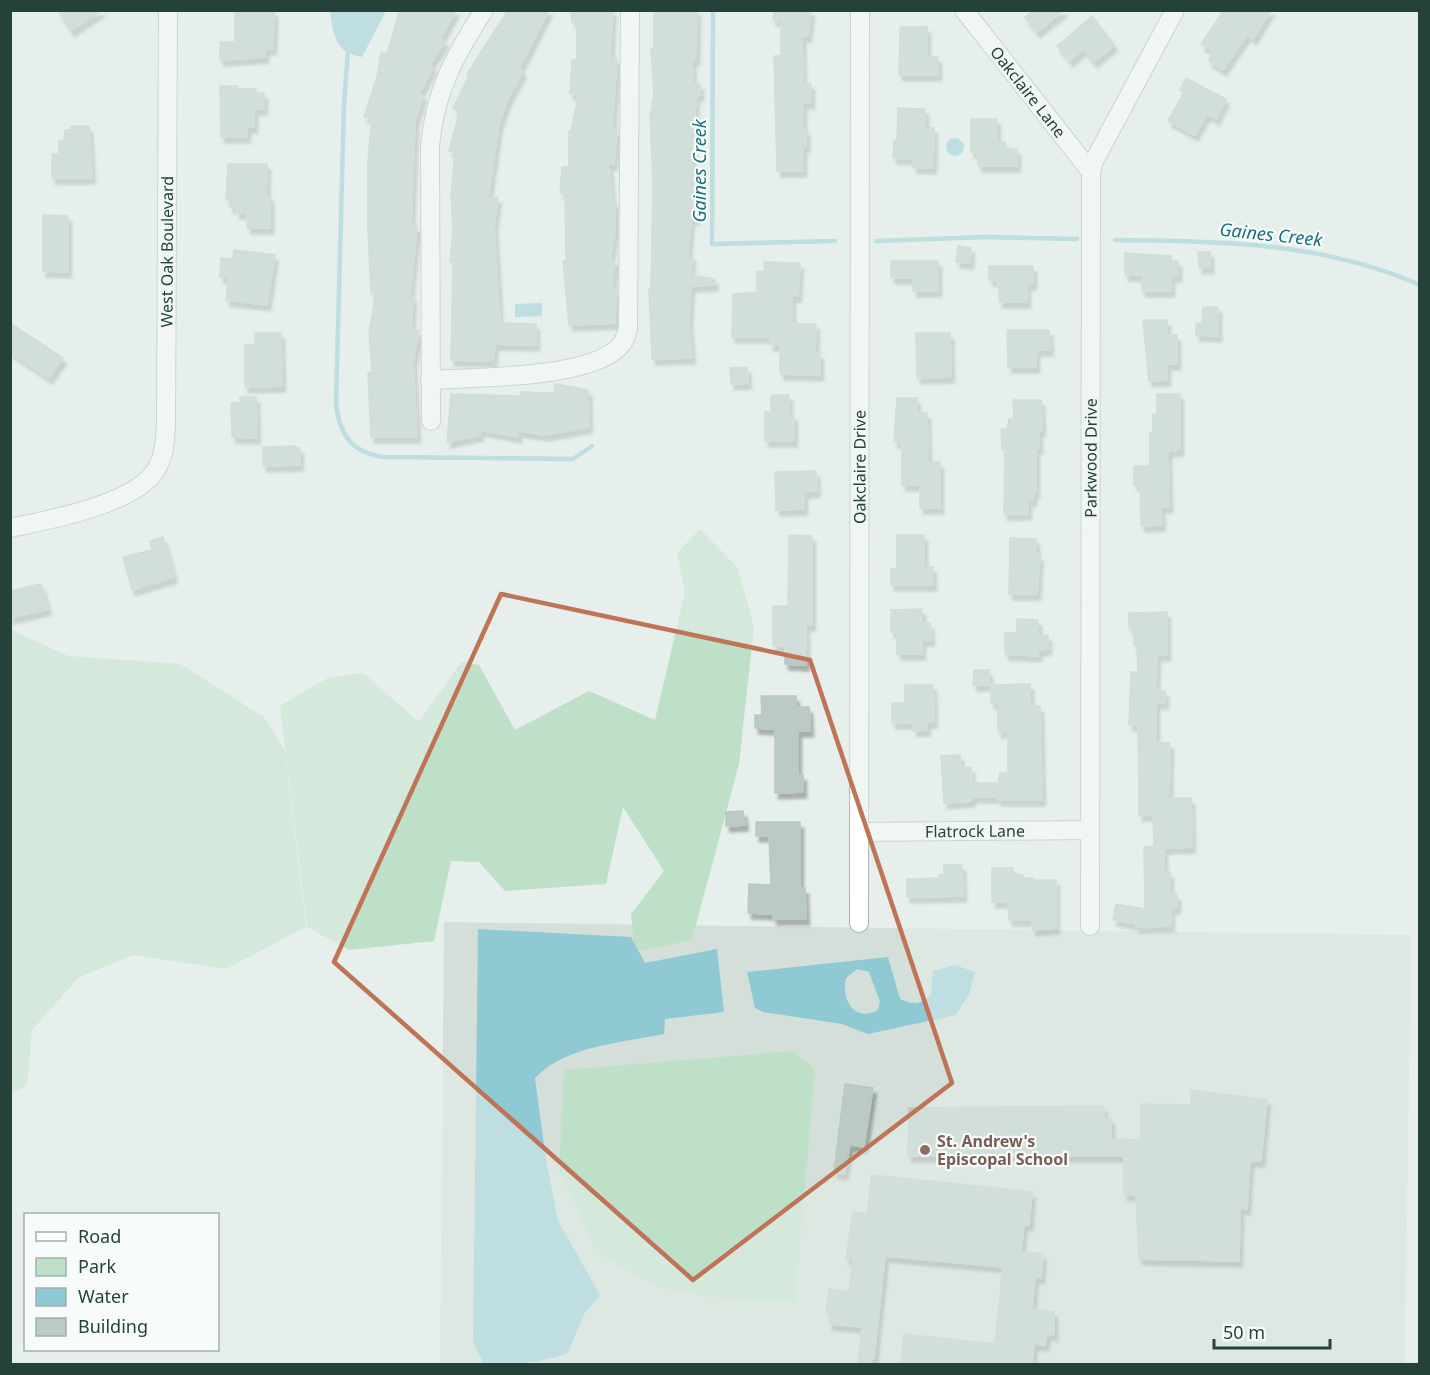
<svg xmlns="http://www.w3.org/2000/svg" width="1430" height="1375" font-family="'Noto Sans',sans-serif">
  <style>
    .built { fill: #d4dfda }
    .green { fill: #bfe0c8 }
    .water { fill: #8ec9d4; fill-rule: evenodd }
    .lines { fill: none; stroke-linecap: round; stroke-linejoin: round }
    .stream { stroke: #8ec9d4; stroke-width: 4.5 }
    .building { fill: #bbcac4; stroke: #b8c9c2; stroke-width: 1.5; filter: url(#shadow) }
    .minor-casing { stroke: #a8b8b2; stroke-width: 20 }
    .minor { stroke: #fff; stroke-width: 18 }
    .marked { fill: none; stroke: #c07456; stroke-width: 4.5; stroke-linejoin: round }
    .education-dot { fill: #8d6e63; stroke: #f7fbf9; stroke-width: 2 }
    .labels { text-anchor: middle; dominant-baseline: central; stroke-width: 4.5; stroke-linejoin: round; paint-order: stroke }
    .street-label { font-size: 16px; fill: #24423a; stroke: #f7fbf9 }
    .education-label { font-size: 16px; font-weight: bold; fill: #785e54; stroke: #f7fbf9; text-anchor: start }
    .water-label { font-size: 18px; font-style: italic; fill: #1c6f80; stroke: #f7fbf9 }
  </style>
  <defs>
    <filter id="shadow"><feDropShadow dx="3.5" dy="6" stdDeviation="1.5" flood-color="#0004"/></filter>
  </defs>
  <rect width="100%" height="100%" fill="#e6efeb"/>
  <polygon class="built" points="444,922 1411,935 1405,1364 440,1364"/>
  <g class="green">
    <polygon points="700,529 738,568 754,627 739,764 692,940 635,952 631,914 664,871 623,807 606,884 505,891 479,862 451,861 434,941 349,950 307,927 280,706 328,678 363,673 419,722 461,662 479,665 515,730 589,691 655,720 685,592 677,553"/>
    <polygon points="11,630 68,656 180,664 264,717 285,751 306,927 226,969 133,955 79,977 32,1030 27,1085 11,1094"/>
    <polygon points="793,1051 815,1069 795,1302 710,1297 663,1288 616,1264 596,1250 559,1171 564,1070"/>
  </g>
  <g class="water">
    <path d="M330,11H386L362,57C335,53 333,34 330,11Z"/>
    <circle cx="955" cy="147" r="9"/>
    <polygon points="542,303 542,316 515,317 515,304"/>
    <path d="M478,929L631,937L645,963L717,949L724,1012L665,1019L664,1034C623,1043 566,1045 535,1078L546,1160L558,1221L600,1295L584,1314L568,1353C540,1363 514,1365 484,1364L473,1341Z"/>
    <path d="M888,957L900,999C914,1005 920,1005 931,995L933,971L955,965L975,972L969,994L956,1015L868,1034L842,1024L763,1012L755,1008L747,972ZM857,969L869,972L880,1002L878,1010C854,1023 841,999 846,978Z"/>
  </g>
  <g class="lines">
    <g class="stream">
      <polyline points="713,10 712,244 835,241"/>
      <path d="M348,50L344,104L336,403C339,434 351,452 383,457L573,459L592,446"/>
      <path d="M1115,240C1218,241 1323,242 1420,285"/>
      <polyline points="876,241 987,237 1077,239"/>
    </g>
  </g>
  <g class="building">
    <polygon points="58,10 102,10 71,31"/>
    <polygon points="235,10 274,11 273,49 265,49 265,57 220,60 220,42 235,42"/>
    <polygon points="400,10 456,10 440,39 445,41 429,66 433,67 419,94 423,95 415,121 411,227 417,226 410,297 413,297 411,331 419,330 413,362 417,437 371,437 368,373 372,372 369,333 376,294 371,294 368,229 368,160 372,117 364,117 377,77 381,52 387,54"/>
    <polygon points="508,10 549,10 519,69 523,71 507,101 499,124 488,198 498,197 494,226 500,323 536,324 536,345 495,344 493,361 451,360 453,262 450,262 453,229 451,195 455,152 449,151 460,110 453,108 469,75 467,74"/>
    <polygon points="571,10 613,10 610,58 617,58 612,130 617,129 614,164 609,164 612,202 615,202 615,231 610,260 615,260 612,289 616,289 615,323 569,325 563,261 566,261 565,193 560,193 562,167 569,167 569,131 571,131 579,93 570,94 572,60 577,60 577,22 572,22"/>
    <polygon points="654,10 697,10 696,60 692,61 693,84 700,84 700,95 696,96 692,161 697,208 696,219 691,219 688,256 692,256 691,275 715,279 714,285 691,286 689,322 692,358 652,359 649,289 651,289 653,182 650,116 654,94 651,49 654,49"/>
    <polygon points="774,10 811,10 808,36 802,36 803,84 811,84 811,103 803,103 803,129 806,129 806,146 803,146 803,171 777,171 774,56 781,56 781,20 773,20"/>
    <polygon points="1033,10 1064,10 1037,32 1025,17"/>
    <polygon points="1224,10 1271,10 1253,39 1247,35 1223,70 1209,61 1212,51 1201,44"/>
    <polygon points="1092,16 1114,45 1094,62 1083,49 1070,61 1057,46"/>
    <polygon points="900,27 927,27 927,57 938,57 938,75 899,75"/>
    <polygon points="1186,78 1226,99 1216,119 1207,114 1195,135 1168,121 1184,92 1180,90"/>
    <polygon points="220,86 238,86 238,89 256,89 256,93 264,93 264,109 254,109 254,127 247,127 247,137 221,137"/>
    <polygon points="898,108 925,109 925,128 934,128 933,168 913,167 914,159 893,158 894,140 897,140"/>
    <polygon points="971,119 997,119 997,142 1005,142 1005,149 1017,149 1017,166 978,166 978,152 971,152"/>
    <polygon points="71,126 89,126 92,178 52,178 52,154 59,154 59,141 64,141 65,130 71,130"/>
    <polygon points="228,164 267,164 266,196 270,196 270,228 247,228 247,213 236,213 236,207 230,207 230,199 226,199"/>
    <polygon points="43,215 68,216 68,272 43,271"/>
    <polygon points="958,246 971,248 970,263 956,262"/>
    <polygon points="234,250 275,255 267,305 226,300 228,277 220,277 221,258 233,259"/>
    <polygon points="1198,252 1210,252 1210,267 1199,268"/>
    <polygon points="1125,253 1171,256 1171,261 1178,261 1178,276 1171,276 1171,291 1142,291 1142,275 1125,275"/>
    <polygon points="891,261 938,261 938,291 913,291 913,278 891,278"/>
    <polygon points="764,262 800,263 798,296 792,296 792,324 816,324 815,353 820,353 820,375 780,374 780,345 770,345 770,337 732,337 733,294 757,292 757,271 764,272"/>
    <polygon points="989,266 1033,266 1033,284 1027,284 1027,302 999,302 999,286 997,280 989,280"/>
    <polygon points="1203,307 1218,307 1218,336 1196,335 1196,323 1202,323"/>
    <polygon points="1143,320 1167,320 1167,335 1177,335 1177,364 1167,364 1167,380 1149,381"/>
    <polygon points="10,323 63,358 49,378 10,352"/>
    <polygon points="1007,330 1049,330 1050,350 1036,350 1036,367 1008,367"/>
    <polygon points="255,333 281,333 282,386 245,387 245,345 255,345"/>
    <polygon points="916,333 950,333 951,377 917,378"/>
    <polygon points="747,367 748,383 731,384 730,368"/>
    <polygon points="555,384 588,390 589,427 546,435 518,431 518,437 480,430 480,435 447,442 451,394 521,396 521,392 554,393"/>
    <polygon points="1157,394 1180,394 1180,450 1168,451 1169,507 1161,507 1162,525 1141,526 1140,485 1134,485 1134,466 1150,466 1150,433 1153,433 1153,414 1157,415"/>
    <polygon points="771,395 789,395 789,415 794,415 794,441 765,441 765,412 771,412"/>
    <polygon points="240,397 256,397 257,438 232,437 231,403 240,403"/>
    <polygon points="897,398 917,398 917,413 927,413 928,462 940,462 940,508 920,508 920,485 902,485 902,442 894,442"/>
    <polygon points="1013,400 1041,400 1042,431 1039,431 1039,448 1036,448 1036,493 1033,493 1033,500 1028,500 1028,514 1004,514 1005,449 1002,449 1001,429 1007,429 1009,419 1014,419"/>
    <polygon points="295,446 295,448 300,448 300,465 263,466 263,447"/>
    <polygon points="816,471 817,491 804,492 804,509 776,510 775,472"/>
    <polygon points="789,535 812,536 812,625 806,625 806,665 785,664 785,646 773,646 773,606 788,606"/>
    <polygon points="897,535 924,535 924,567 933,567 933,585 891,585 891,569 897,569"/>
    <polygon points="163,537 174,577 132,590 123,557 152,550 150,541"/>
    <polygon points="1010,538 1036,539 1036,555 1040,555 1037,594 1009,594"/>
    <polygon points="41,584 48,609 10,618 10,591"/>
    <polygon points="922,609 922,623 930,623 931,640 922,640 922,654 897,654 897,632 891,632 891,610"/>
    <polygon points="1167,612 1167,655 1157,655 1156,691 1165,691 1165,703 1156,703 1156,742 1170,743 1169,798 1191,798 1192,847 1164,848 1164,872 1170,872 1170,894 1177,894 1177,908 1171,908 1171,926 1136,927 1136,924 1113,920 1116,904 1145,909 1144,847 1154,846 1153,815 1139,815 1138,725 1129,725 1131,672 1138,672 1137,646 1134,646 1134,628 1129,628 1129,613"/>
    <polygon points="1017,619 1038,620 1038,635 1048,635 1048,649 1038,650 1038,656 1005,654 1005,633 1017,633"/>
    <polygon points="974,670 989,670 989,685 973,685"/>
    <polygon points="1030,684 1030,706 1040,706 1042,800 998,800 998,797 972,797 971,801 944,803 941,756 960,755 961,768 971,767 972,783 998,783 1000,773 1008,773 1008,731 998,732 998,703 991,703 991,685"/>
    <polygon points="905,685 933,685 934,722 927,722 927,730 913,731 913,723 892,723 892,703 905,703"/>
    <polygon points="761,696 796,696 796,707 809,707 810,731 798,731 798,775 803,775 803,792 775,793 775,729 755,728 755,715 762,715"/>
    <polygon points="743,811 745,825 726,826 726,812"/>
    <polygon points="756,822 800,822 800,888 805,888 806,919 773,919 773,914 748,913 749,884 771,885 769,836 756,836"/>
    <polygon points="944,865 962,865 963,896 907,897 907,879 939,878 939,875 944,874"/>
    <polygon points="992,868 1013,868 1013,875 1023,875 1023,878 1034,878 1034,880 1056,880 1056,928 1032,930 1032,920 1009,920 1008,902 992,902"/>
    <polygon points="845,1084 873,1088 864,1147 850,1145 844,1174 834,1172"/>
    <polygon points="1191,1090 1267,1100 1261,1161 1250,1161 1247,1209 1240,1208 1239,1261 1139,1259 1136,1195 1124,1195 1124,1156 908,1156 909,1108 1104,1106 1104,1118 1111,1118 1111,1139 1141,1140 1141,1104 1191,1105"/>
    <polygon points="872,1175 1032,1192 1029,1225 1024,1224 1021,1252 1043,1254 1041,1278 1035,1277 1032,1309 1054,1312 1054,1335 1047,1334 1045,1345 1034,1344 1032,1365 901,1365 904,1334 995,1344 1003,1267 885,1256 874,1359 871,1359 870,1365 858,1365 862,1327 829,1324 830,1313 826,1313 829,1289 849,1292 853,1259 846,1259 853,1212 867,1214"/>
  </g>
  <g class="lines">
    <defs>
      <g id="minor">
        <path id="s1" d="M964,10L1091,172"/>
        <path d="M430,380C476,377 585,379 618,348C624,343 626,336 628,328L630,10"/>
        <path d="M431,421L430,146C435,91 454,57 484,10"/>
        <path id="s2" d="M10,528C48,520 138,504 157,468C165,454 165,439 166,424L168,10"/>
        <path id="s3" d="M859,832L1090,830"/>
        <path id="s4" d="M859,923L860,10"/>
        <path id="s5" d="M1090,926L1091,172L1094,161L1175,10"/>
      </g>
    </defs>
    <use href="#minor" class="minor-casing"/>
    <use href="#minor" class="minor"/>
  </g>
  <path d="M0 0H1430V1375H0ZM501,594L810,660L952,1083L693,1280L334,962Z" fill="#e6efeb" fill-opacity=".55" fill-rule="evenodd"/>
  <path class="marked" d="M501,594L810,660L952,1083L693,1280L334,962Z"/>
  <circle class="education-dot" cx="925" cy="1150" r="6"/>
  <g class="labels">
    <g class="street-label">
      <text stroke="none"><textPath href="#s1" startOffset="104">Oakclaire Lane</textPath></text>
      <text stroke="none"><textPath href="#s2" startOffset="380">West Oak Boulevard</textPath></text>
      <text stroke="none"><textPath href="#s5" startOffset="468">Parkwood Drive</textPath></text>
      <text stroke="none"><textPath href="#s4" startOffset="456">Oakclaire Drive</textPath></text>
      <text stroke="none"><textPath href="#s3" startOffset="116">Flatrock Lane</textPath></text>
    </g>
    <g class="education-label">
      <text x="937" y="1141">St. Andrew's<tspan x="937" dy="18">Episcopal School</tspan></text>
    </g>
    <g class="water-label">
      <text transform="translate(699 171) rotate(-90)">Gaines Creek</text>
      <text transform="translate(1271 234) rotate(6)">Gaines Creek</text>
    </g>
  </g>
  <rect width="1430" height="1375" fill="none" stroke="#24423a" stroke-width="24"/>
  <rect x="24" y="1213" width="195" height="138" fill="#f7fbf9" stroke="#a3b1ad" stroke-width="1.5"/>
  <rect x="36" y="1232" width="30" height="9" fill="#ffffff" stroke="#a3b1ad" stroke-width="1.5"/>
  <text x="78" y="1243" font-size="18" fill="#24423a">Road</text>
  <rect x="36" y="1258" width="30" height="18" fill="#bfe0c8" stroke="#a3b1ad" stroke-width="1.5"/>
  <text x="78" y="1273" font-size="18" fill="#24423a">Park</text>
  <rect x="36" y="1288" width="30" height="18" fill="#8ec9d4" stroke="#a3b1ad" stroke-width="1.5"/>
  <text x="78" y="1303" font-size="18" fill="#24423a">Water</text>
  <rect x="36" y="1318" width="30" height="18" fill="#bbcac4" stroke="#a3b1ad" stroke-width="1.5"/>
  <text x="78" y="1333" font-size="18" fill="#24423a">Building</text>
  <path d="M1214 1339v9h116v-9" fill="none" stroke="#24423a" stroke-width="3"/>
  <text x="1223" y="1339" font-size="18" fill="#24423a" stroke="#f7fbf9" stroke-width="4.5" paint-order="stroke">50 m</text>
</svg>
